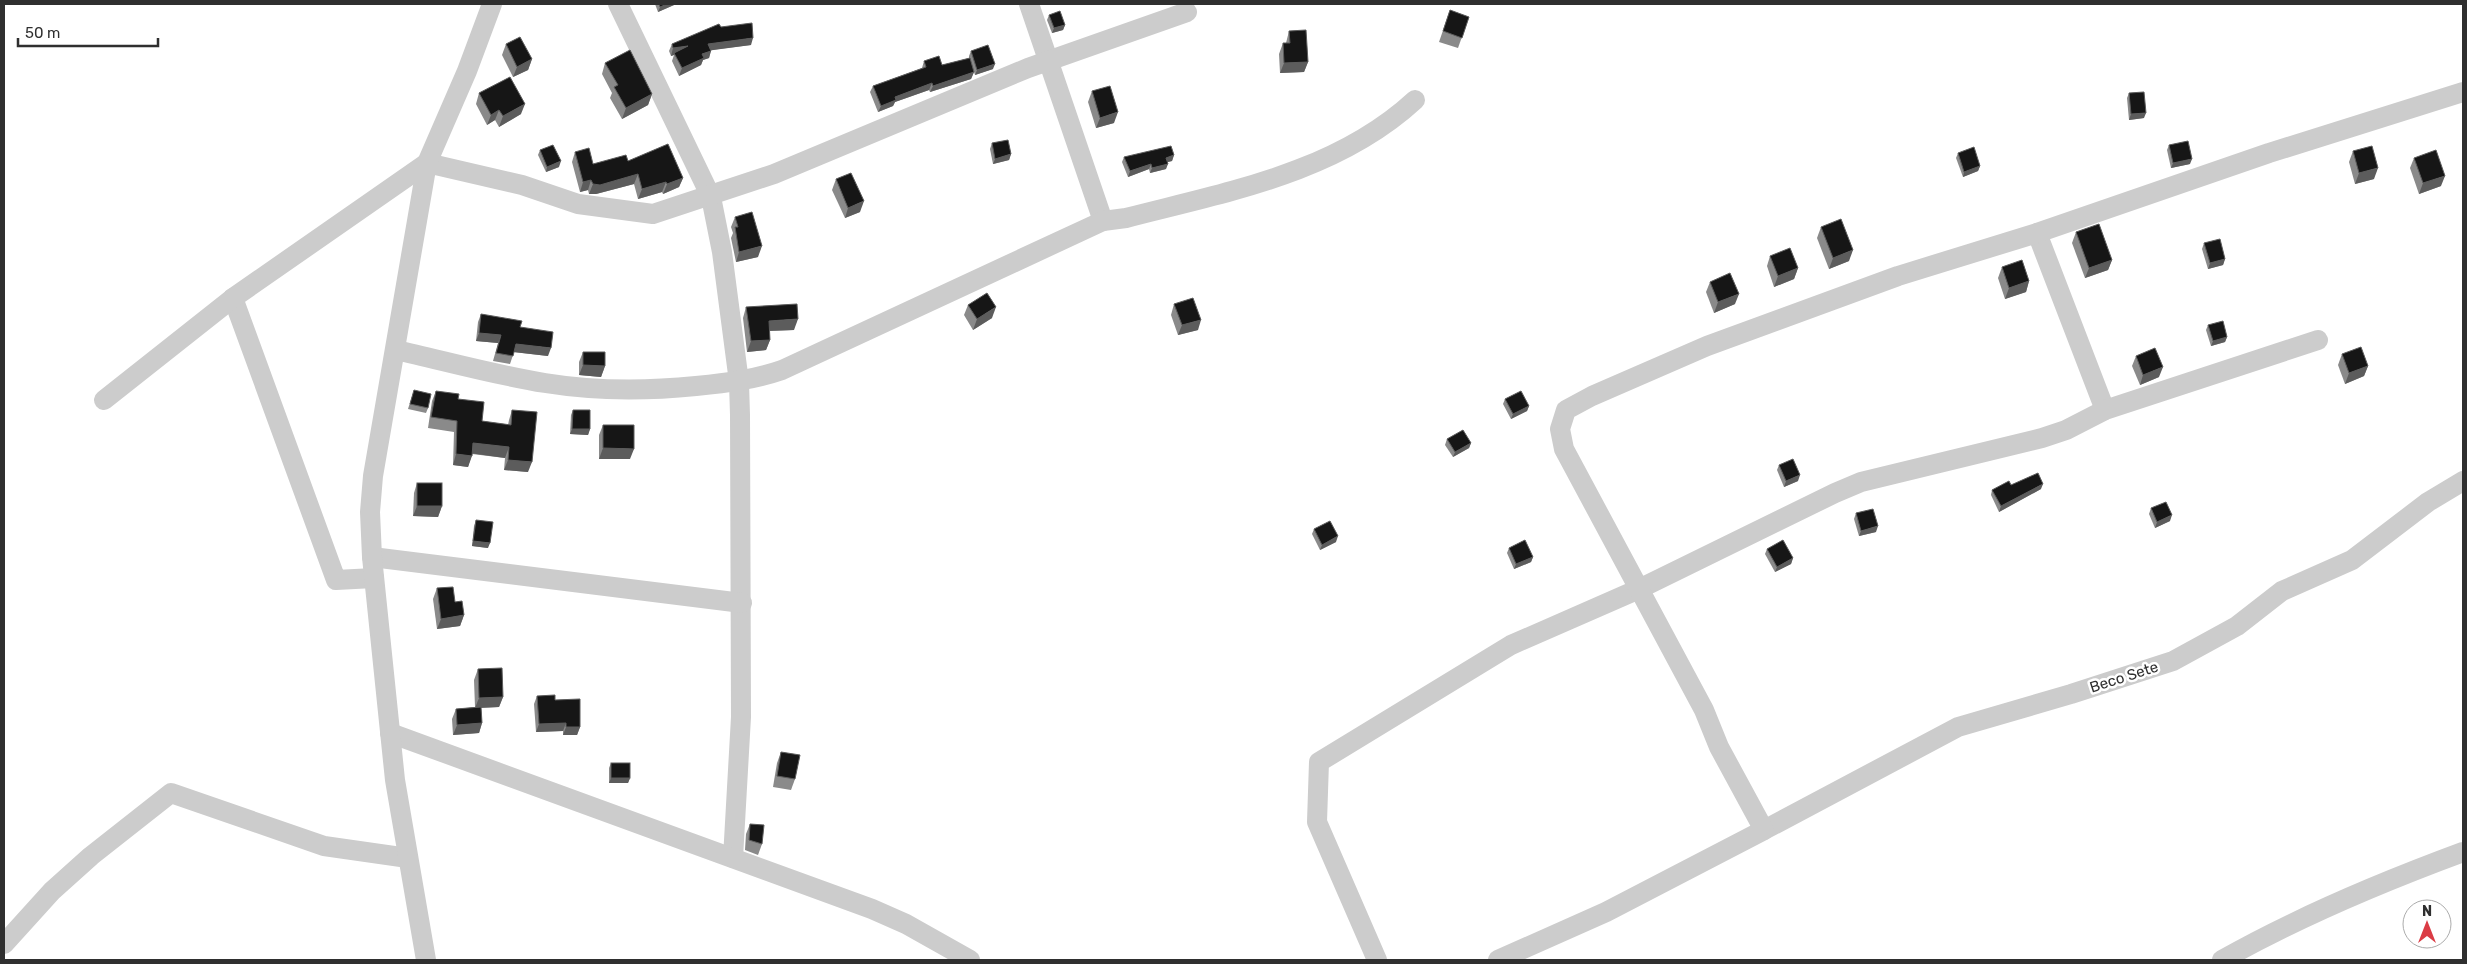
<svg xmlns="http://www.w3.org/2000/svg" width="2467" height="964" font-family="Rubik,sans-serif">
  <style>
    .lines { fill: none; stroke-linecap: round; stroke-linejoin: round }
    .minor { stroke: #ccc; stroke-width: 20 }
    .wall { fill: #8a8a8a }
    .shaded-wall { fill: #5c5c5c }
    .building { fill: #161616; stroke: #5c5c5c }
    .labels { text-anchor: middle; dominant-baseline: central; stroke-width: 5; stroke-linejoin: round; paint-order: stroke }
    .street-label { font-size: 15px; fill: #2f2f2f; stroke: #fff }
  </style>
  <rect width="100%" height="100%" fill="#fff"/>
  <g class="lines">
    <g class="minor">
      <polyline points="618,4 711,197 722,252 739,382 740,415 741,717 733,858"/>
      <polyline points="1029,4 1103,221"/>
      <polyline points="2037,233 2105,410"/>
      <polyline points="233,298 336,580 374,578"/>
      <path d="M396,350C445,361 495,375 545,383C594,391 646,391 696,386C726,383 753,380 782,370L1103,221L1126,218C1226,192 1336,173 1415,100"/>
      <polyline points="104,400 233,298 427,163 522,185 578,204 653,214 774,174 1028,68 1187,12"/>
      <polyline points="372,557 742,603"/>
      <polyline points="390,733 872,909 906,924 970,960"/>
      <polyline points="1764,830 1958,727 2071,694 2173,661 2237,626 2282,591 2352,560 2428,502 2463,481"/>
      <polyline points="4,944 52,891 91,856 171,793 324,846 408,858"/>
      <polyline points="426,960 395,780 372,557 370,512 373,476 427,163 467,71 492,4"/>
      <polyline points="1377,960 1317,822 1319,762 1511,645 1639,589 1835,493 1861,482 2042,438 2066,430 2105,410 2318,340"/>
      <polyline points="1498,960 1606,912 1764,830 1719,747 1704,710 1564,449 1560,429 1566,410 1592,396 1707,346 1898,276 2037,233 2269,153 2463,92"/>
      <path d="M2222,960C2300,916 2379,883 2463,852"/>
    </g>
  </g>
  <g class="wall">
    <polygon points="655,4 674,4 674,5 658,12"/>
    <polygon points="1450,10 1469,17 1458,48 1439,42"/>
    <polygon points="1049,15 1065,25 1063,30 1052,33 1047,20"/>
    <polygon points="721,27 751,45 711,50 709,58 703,60 701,65 679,76 672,61 674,55 671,56 669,51 672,44"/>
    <polygon points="1289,31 1308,62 1304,72 1280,73 1279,54 1283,43 1286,43"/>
    <polygon points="506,44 532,59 528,70 513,77 502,55"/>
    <polygon points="971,51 993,69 975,75 972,66 974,72 971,79 930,92 929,90 895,102 893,106 878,112 870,92 873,86 922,68 924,61 942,65 969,58 969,56"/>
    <polygon points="605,63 652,94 648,105 622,119 610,98 612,93 602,74"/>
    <polygon points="1092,91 1114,123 1096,128 1088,102"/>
    <polygon points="479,93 521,114 499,127 495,120 487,125 476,104"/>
    <polygon points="2129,93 2144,118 2129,120 2127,98"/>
    <polygon points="992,143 1011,154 1009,160 993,164 990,149"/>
    <polygon points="2169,145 2190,164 2171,168 2167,150"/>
    <polygon points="540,150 559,167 546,172 538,155"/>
    <polygon points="2353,151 2374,179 2355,184 2349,162"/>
    <polygon points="575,152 593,164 628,161 683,178 679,187 663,194 662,192 638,199 634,184 596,194 589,194 588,190 580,192 572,162"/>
    <polygon points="1958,153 1980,166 1978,171 1963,177 1956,158"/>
    <polygon points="1174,155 1172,161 1167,162 1166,169 1150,173 1149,169 1128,177 1122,162 1124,157"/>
    <polygon points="2414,158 2441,186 2419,194 2410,168"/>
    <polygon points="836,179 860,212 845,218 832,190"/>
    <polygon points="735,217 758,257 736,262 731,238 733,233 731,227"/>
    <polygon points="1821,227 1849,261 1829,269 1817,238"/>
    <polygon points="2076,232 2112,260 2108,270 2085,278 2072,243"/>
    <polygon points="2204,243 2225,259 2223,265 2208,269 2202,249"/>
    <polygon points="1770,256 1798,268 1794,279 1774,287 1767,266"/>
    <polygon points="2002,267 2029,281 2026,292 2005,299 1998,278"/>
    <polygon points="1710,282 1735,304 1714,313 1706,292"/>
    <polygon points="1174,304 1198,330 1178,335 1171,315"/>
    <polygon points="968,305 992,318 973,330 964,315"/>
    <polygon points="746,307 794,330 770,331 770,340 766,350 747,352 743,318"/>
    <polygon points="481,314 520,327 548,356 514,352 510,364 493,361 498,343 476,341 478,322"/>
    <polygon points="2208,325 2227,337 2225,342 2211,346 2206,330"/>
    <polygon points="583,352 605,366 601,377 579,375 579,362"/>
    <polygon points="2342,354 2368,366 2364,376 2345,384 2338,365"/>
    <polygon points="2136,356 2159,377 2140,385 2132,366"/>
    <polygon points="414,390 428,408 426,413 408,409"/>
    <polygon points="436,391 458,399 482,421 508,425 509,420 512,410 528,472 504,470 505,458 472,454 468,467 453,465 454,432 428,428 432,401"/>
    <polygon points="1505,399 1529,406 1527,411 1511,419 1503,404"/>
    <polygon points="573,410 590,429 588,435 570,434 571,415"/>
    <polygon points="603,425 630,459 599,459 599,435"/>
    <polygon points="1447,439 1471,443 1469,448 1453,457 1445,445"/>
    <polygon points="1779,465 1798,481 1784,487 1777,470"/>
    <polygon points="417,483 442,506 438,517 413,516 414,493"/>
    <polygon points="2011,485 2041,489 1999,512 1991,495 1992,490"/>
    <polygon points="2151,508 2170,521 2155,528 2149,514"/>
    <polygon points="1856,513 1876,532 1859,536 1854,519"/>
    <polygon points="476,520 488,548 472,546 474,526"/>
    <polygon points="1314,529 1336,542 1320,550 1312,534"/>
    <polygon points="1509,548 1533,557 1531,562 1514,569 1507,553"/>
    <polygon points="1767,549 1793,558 1791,564 1775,572 1765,554"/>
    <polygon points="437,588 455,602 464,615 460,626 437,629 433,599"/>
    <polygon points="478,669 503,697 499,707 481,708 482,723 479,733 453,735 452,719 456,709 475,707 474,680"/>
    <polygon points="537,696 555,700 580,727 577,735 563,735 563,731 536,732 534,704"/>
    <polygon points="781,752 795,779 791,790 773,787 777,763"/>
    <polygon points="611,763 630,778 628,783 609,783 609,768"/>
    <polygon points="750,824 762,844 758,855 745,850 746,834"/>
  </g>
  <g class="shaded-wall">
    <polygon points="667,4 674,4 674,5 658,12 660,7"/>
    <polygon points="1065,25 1063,30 1052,33 1054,28"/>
    <polygon points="753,38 751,45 706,51 708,44"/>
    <polygon points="688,46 674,53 674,55 671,56 673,48"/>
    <polygon points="711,51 709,58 703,60 701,65 679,76 682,68 702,54"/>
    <polygon points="532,59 528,70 513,77 517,67"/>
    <polygon points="1308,62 1304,72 1280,73 1284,63"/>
    <polygon points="995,64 993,69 975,75 977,70"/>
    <polygon points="974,72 971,79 930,92 933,86"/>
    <polygon points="932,83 929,90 895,102 893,106 878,112 881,106 895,97"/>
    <polygon points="652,94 648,105 622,119 626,108"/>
    <polygon points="525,104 521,114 499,127 503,116"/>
    <polygon points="499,110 495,120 487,125 491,115"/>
    <polygon points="1118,112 1114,123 1096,128 1100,118"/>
    <polygon points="2146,113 2144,118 2129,120 2131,114"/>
    <polygon points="1011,154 1009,160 993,164 995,159"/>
    <polygon points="1174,155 1172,161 1164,163 1166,158"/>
    <polygon points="2192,159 2190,164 2171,168 2173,163"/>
    <polygon points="561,161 559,167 546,172 547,167"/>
    <polygon points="1151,164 1149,169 1128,177 1130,171"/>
    <polygon points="1168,164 1166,169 1150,173 1152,168"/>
    <polygon points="1980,166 1978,171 1963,177 1964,172"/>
    <polygon points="2378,168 2374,179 2355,184 2359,173"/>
    <polygon points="638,174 634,184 596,194 589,194 593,184"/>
    <polygon points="2445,176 2441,186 2419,194 2423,183"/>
    <polygon points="683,178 679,187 663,194 667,184"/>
    <polygon points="591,180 588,190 580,192 583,182"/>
    <polygon points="666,182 662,192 638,199 642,189"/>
    <polygon points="864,201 860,212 845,218 848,208"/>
    <polygon points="762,246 758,257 736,262 739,252"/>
    <polygon points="1853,250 1849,261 1829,269 1833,258"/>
    <polygon points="2225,259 2223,265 2208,269 2210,263"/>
    <polygon points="2112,260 2108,270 2085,278 2089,268"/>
    <polygon points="1798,268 1794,279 1774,287 1778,276"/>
    <polygon points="2029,281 2026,292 2005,299 2009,288"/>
    <polygon points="1739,294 1735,304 1714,313 1718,302"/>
    <polygon points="996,307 992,318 973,330 977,319"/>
    <polygon points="798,319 794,330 765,331 769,321"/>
    <polygon points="1201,320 1198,330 1178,335 1182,325"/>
    <polygon points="479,333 501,335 498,343 476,341"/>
    <polygon points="2227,337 2225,342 2211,346 2213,341"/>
    <polygon points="770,340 766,350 747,352 751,341"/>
    <polygon points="516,344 551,348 548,356 513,352"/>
    <polygon points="583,365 605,366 601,377 579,375"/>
    <polygon points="2368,366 2364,376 2345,384 2349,373"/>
    <polygon points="2163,367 2159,377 2140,385 2143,375"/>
    <polygon points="1529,406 1527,411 1511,419 1513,414"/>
    <polygon points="572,429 590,429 588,435 570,434"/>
    <polygon points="473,443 509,447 505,458 469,453"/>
    <polygon points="1471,443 1469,448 1453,457 1455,452"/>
    <polygon points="603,448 634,449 630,459 599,459"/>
    <polygon points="456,454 472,456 468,467 453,465"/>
    <polygon points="508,460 532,462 528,472 504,470"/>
    <polygon points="1800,475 1798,481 1784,487 1786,481"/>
    <polygon points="2043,484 2041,489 1999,512 2001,506"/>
    <polygon points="417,506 442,506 438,517 413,516"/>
    <polygon points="2172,515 2170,521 2155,528 2157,522"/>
    <polygon points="1878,526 1876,532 1859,536 1861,531"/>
    <polygon points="1338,536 1336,542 1320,550 1322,545"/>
    <polygon points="473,541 490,543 488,548 472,546"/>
    <polygon points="1533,557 1531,562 1514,569 1516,564"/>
    <polygon points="1793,558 1791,564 1775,572 1777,567"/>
    <polygon points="464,615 460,626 437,629 441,619"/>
    <polygon points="503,697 499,707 475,708 479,698"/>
    <polygon points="482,723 479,733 453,735 457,725"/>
    <polygon points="566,723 563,731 536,732 539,724"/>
    <polygon points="566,727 580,727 577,735 563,735"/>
    <polygon points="611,778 630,778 628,783 609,783"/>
  </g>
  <g class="building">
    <polygon points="659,4 667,4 660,7"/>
    <polygon points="1450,10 1469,17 1462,38 1443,31"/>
    <polygon points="1060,11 1065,25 1054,28 1049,15"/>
    <polygon points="752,23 753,38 708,44 711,51 702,54 704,58 682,68 674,53 688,46 673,48 672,44 719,24 721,27"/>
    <polygon points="1306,30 1308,62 1284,63 1283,43 1290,43 1289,31"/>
    <polygon points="520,37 532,59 517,67 506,44"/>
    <polygon points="988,45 995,64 977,70 971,51"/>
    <polygon points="630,50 652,94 626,108 614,87 618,85 605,63"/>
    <polygon points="939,56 942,65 970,58 974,72 933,86 932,83 895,97 896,100 881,106 873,86 926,67 924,61"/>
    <polygon points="510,77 525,104 503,116 499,110 491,115 479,93"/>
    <polygon points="1110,86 1118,112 1100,118 1092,91"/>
    <polygon points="2144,92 2146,113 2131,114 2129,93"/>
    <polygon points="1008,140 1011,154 995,159 992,143"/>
    <polygon points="2188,141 2192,159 2173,163 2169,145"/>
    <polygon points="668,144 683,178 667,184 666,182 642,189 638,174 600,185 593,184 591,180 583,182 575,152 589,148 593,164 626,155 628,161"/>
    <polygon points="553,145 561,161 547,167 540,150"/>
    <polygon points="1171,146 1174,155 1166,158 1168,164 1152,168 1151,164 1130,171 1124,157"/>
    <polygon points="2372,146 2378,168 2359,173 2353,151"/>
    <polygon points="1974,147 1980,166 1964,172 1958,153"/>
    <polygon points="2436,150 2445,176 2423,183 2414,158"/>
    <polygon points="851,173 864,201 848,208 836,179"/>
    <polygon points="752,212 762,246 739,252 735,227 738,227 735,217"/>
    <polygon points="1841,219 1853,250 1833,258 1821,227"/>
    <polygon points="2099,224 2112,260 2089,268 2076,232"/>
    <polygon points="2220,239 2225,259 2210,263 2204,243"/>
    <polygon points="1790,248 1798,268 1778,276 1770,256"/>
    <polygon points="2022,260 2029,281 2009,288 2002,267"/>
    <polygon points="1730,273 1739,294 1718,302 1710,282"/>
    <polygon points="987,293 996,307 977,319 968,305"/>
    <polygon points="1193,298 1201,320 1182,325 1174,304"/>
    <polygon points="797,304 798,319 769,321 770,340 751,341 746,307"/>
    <polygon points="481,314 522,321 520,327 553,332 551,348 516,344 513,356 496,353 501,335 479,333"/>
    <polygon points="2223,321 2227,337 2213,341 2208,325"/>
    <polygon points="2361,347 2368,366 2349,373 2342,354"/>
    <polygon points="2155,348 2163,367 2143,375 2136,356"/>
    <polygon points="583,352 605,352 605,366 583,365"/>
    <polygon points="414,390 431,394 428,408 410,404"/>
    <polygon points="436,391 459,394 458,399 484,402 482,421 511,425 512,410 537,412 532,462 508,460 509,447 473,443 472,456 456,454 457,421 431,417"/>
    <polygon points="1521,391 1529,406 1513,414 1505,399"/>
    <polygon points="573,410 590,410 590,429 572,429"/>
    <polygon points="603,425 634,425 634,449 603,448"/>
    <polygon points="1463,430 1471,443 1455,452 1447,439"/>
    <polygon points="1793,459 1800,475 1786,481 1779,465"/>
    <polygon points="2038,473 2043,484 2001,506 1992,490 2009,481 2011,485"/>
    <rect x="417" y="483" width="25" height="23"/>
    <polygon points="2166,502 2172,515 2157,522 2151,508"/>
    <polygon points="1873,509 1878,526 1861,531 1856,513"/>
    <polygon points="476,520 493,522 490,543 473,541"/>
    <polygon points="1330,521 1338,536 1322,545 1314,529"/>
    <polygon points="1525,540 1533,557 1516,564 1509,548"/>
    <polygon points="1783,540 1793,558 1777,567 1767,549"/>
    <polygon points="453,587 455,602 462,601 464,615 441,619 437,588"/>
    <polygon points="502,668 503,697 479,698 478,669"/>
    <polygon points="555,695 555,700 580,699 580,727 566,727 566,723 539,724 537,696"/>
    <polygon points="481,707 482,723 457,725 456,709"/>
    <polygon points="781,752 800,755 795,779 777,776"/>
    <rect x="611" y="763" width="19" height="15"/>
    <polygon points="750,824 764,825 762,844 749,840"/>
  </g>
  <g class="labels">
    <g class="street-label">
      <text transform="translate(2124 677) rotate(-18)">Beco Sete</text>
    </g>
  </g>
  <rect width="2467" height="964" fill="none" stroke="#2f2f2f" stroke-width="10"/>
  <g transform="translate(2427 924)"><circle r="24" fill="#ffffff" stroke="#acacac"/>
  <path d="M0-4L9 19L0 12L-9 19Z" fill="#db3c45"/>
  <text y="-8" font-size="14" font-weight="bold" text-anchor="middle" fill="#2f2f2f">N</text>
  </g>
  <path d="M18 38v8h140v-8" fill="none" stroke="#2f2f2f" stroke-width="2.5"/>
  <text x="25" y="38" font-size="15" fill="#2f2f2f" stroke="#ffffff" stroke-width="4" paint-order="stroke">50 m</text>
</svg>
